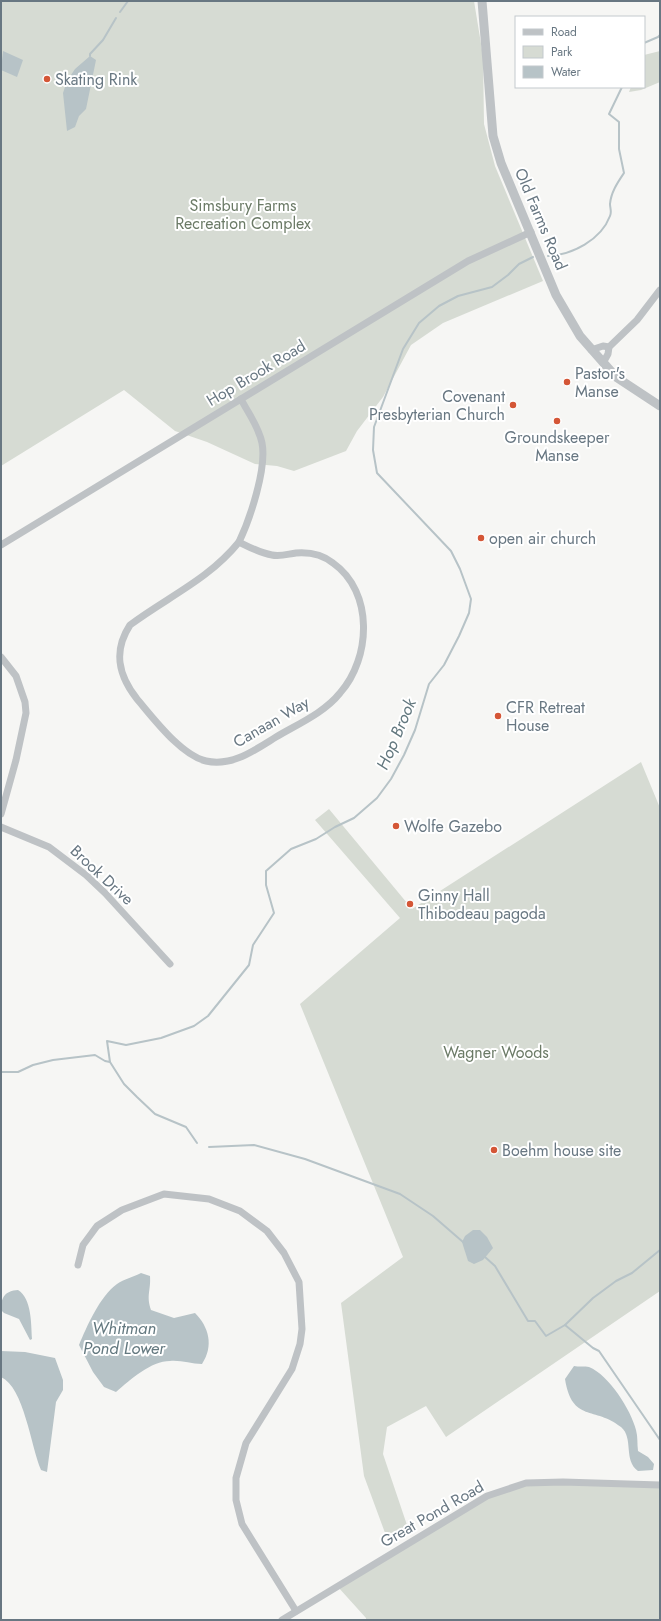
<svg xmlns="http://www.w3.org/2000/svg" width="661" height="1621" font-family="Jost,sans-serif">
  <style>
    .green { fill: #d6dbd3 }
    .water { fill: #b7c3c7 }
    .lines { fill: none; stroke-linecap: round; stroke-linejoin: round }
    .stream { stroke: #b7c3c7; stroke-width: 2 }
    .minor { stroke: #bec2c5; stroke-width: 7 }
    .tertiary { stroke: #bec2c5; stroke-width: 9 }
    .poi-dot { fill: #d45636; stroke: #fff; stroke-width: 1.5 }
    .labels { text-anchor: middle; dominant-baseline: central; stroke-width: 4; stroke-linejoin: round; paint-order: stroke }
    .poi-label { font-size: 16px; fill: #687782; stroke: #fff; text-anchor: start }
    .park-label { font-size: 16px; fill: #6b7a66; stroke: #fff }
    .street-label { font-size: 16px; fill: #687782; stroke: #fff }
    .water-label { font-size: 17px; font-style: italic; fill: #63787f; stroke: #fff }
  </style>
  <rect width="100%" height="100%" fill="#f6f6f4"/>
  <g class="green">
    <polygon points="1,1 474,1 483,56 484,124 495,166 543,281 443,323 411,345 383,397 357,431 346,451 294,471 277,466 255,464 207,442 175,431 124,390 1,466"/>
    <polygon points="660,51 660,82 641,90 629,92 631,87 644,87 644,55"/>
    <polygon points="641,762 660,808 660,1291 446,1437 426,1406 387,1427 383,1454 408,1528 388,1541 364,1476 341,1303 403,1257 300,1004 400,918 315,820 329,809 412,909"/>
    <polygon points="526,1483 660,1485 660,1620 366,1620 366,1618 338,1587 487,1496"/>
  </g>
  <g class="water">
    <polygon points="3,51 23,60 17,77 1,70"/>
    <polygon points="90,56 96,60 86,109 79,116 75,127 67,131 63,93 67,81 75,69"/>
    <polygon points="473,1230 480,1230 487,1237 493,1248 483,1260 474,1264 468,1261 462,1242 465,1236"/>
    <path d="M141,1273L150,1276C151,1291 146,1295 151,1310L174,1318L195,1313C209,1327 214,1346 202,1364C191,1364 181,1360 170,1361C151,1361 131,1379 116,1392L104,1387L93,1372L79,1345C87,1326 100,1296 117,1284C124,1279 133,1277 141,1273Z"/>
    <path d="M18,1290C32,1299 31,1324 32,1339L30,1340L19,1319L4,1313L1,1310C1,1297 5,1291 18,1290Z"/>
    <path d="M1,1351L25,1352L55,1358L63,1380V1390L56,1402L47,1472L41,1470C31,1447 24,1387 1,1377Z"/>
    <path d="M574,1366C578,1367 585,1366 589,1367C609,1375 631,1410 636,1430C638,1437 637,1444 638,1451L648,1457L654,1464L653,1470L638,1471C623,1460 634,1438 621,1427C595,1406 572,1423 565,1379Z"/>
  </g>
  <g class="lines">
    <g class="stream">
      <polyline points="120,12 128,1"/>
      <polyline points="644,43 658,37 660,35"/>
      <polyline points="90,56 90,54 103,40 116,18"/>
      <path d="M548,256C572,255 601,240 610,216C612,212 610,208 610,204C611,192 618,182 624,173L619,149V122L609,114L622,87"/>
      <polyline points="110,1062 124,1084 137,1097 155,1114 186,1127 197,1143"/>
      <polyline points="1,1072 18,1072 33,1065 53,1060 95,1055 105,1061 110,1062 107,1041 126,1045 161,1038 194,1026 208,1016 249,965 253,945 274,913 266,885 266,871 291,849 316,839 335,827 354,818 377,798 391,779 404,755 415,730 429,684 444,665 459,636 469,613 471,599 460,569 451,551 377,473 373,450 374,427 403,349 419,323 439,306 458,296 492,287 508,275 519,264 533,257"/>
      <polyline points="209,1147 254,1145 305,1159 400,1194 433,1216 463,1242"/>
      <polyline points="485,1257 495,1266 528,1321 535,1321 546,1336 565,1325 593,1298 616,1281 632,1273 660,1250"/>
      <polyline points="565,1325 593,1348 599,1351 660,1440"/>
    </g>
    <g class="minor">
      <polyline points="591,350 603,346 609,347"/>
      <polyline points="603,363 608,354 609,347 637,320 660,290"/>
      <path d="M239,542C249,547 260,553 272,555C280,557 288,554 296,553C309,552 323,555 333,563C374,592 371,658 340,693C324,713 298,724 276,737C255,750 232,767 206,761C181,755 154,719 137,699C118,675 113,651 130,625C169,596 208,580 239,542Z"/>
      <path d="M239,542C250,519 267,468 262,443C259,427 248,413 241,399"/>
      <polyline points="1,545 468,261 531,232"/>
      <polyline points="1,657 16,676 25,702 26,713 16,760 1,814"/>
      <polyline points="1,827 49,847 86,875 105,893 170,964"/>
      <polyline points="78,1265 83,1245 97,1226 122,1210 164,1194 209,1199 240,1211 267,1231 284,1253 299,1282 302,1329 300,1344 292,1369 246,1443 236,1478 236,1500 242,1524 296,1611"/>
      <polyline points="282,1620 487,1496 526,1483 563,1482 660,1485"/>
    </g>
    <polyline class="tertiary" points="482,1 493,136 501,163 556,295 580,336 616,377 660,406"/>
  </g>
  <g class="poi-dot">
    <circle cx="47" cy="79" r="4"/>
    <circle cx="567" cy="382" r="4"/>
    <circle cx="513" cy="405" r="4"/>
    <circle cx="557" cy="421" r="4"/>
    <circle cx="481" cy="538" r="4"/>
    <circle cx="498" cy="716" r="4"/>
    <circle cx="396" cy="826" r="4"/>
    <circle cx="410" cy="904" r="4"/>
    <circle cx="494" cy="1150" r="4"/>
  </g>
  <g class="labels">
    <g class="poi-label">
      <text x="55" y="79">Skating Rink</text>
      <text x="575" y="373">Pastor's<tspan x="575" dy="18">Manse</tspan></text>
      <text x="505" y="396" text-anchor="end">Covenant<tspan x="505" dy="18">Presbyterian Church</tspan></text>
      <text x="557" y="437" text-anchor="middle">Groundskeeper<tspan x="557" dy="18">Manse</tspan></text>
      <text x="489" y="538">open air church</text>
      <text x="506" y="707">CFR Retreat<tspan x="506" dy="18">House</tspan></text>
      <text x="404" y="826">Wolfe Gazebo</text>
      <text x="418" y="895">Ginny Hall<tspan x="418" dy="18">Thibodeau pagoda</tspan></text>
      <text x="502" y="1150">Boehm house site</text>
    </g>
    <g class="park-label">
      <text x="243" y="205">Simsbury Farms<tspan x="243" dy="18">Recreation Complex</tspan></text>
      <text x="496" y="1052">Wagner Woods</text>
    </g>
    <g class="street-label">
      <text transform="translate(541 219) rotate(67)">Old Farms Road</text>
      <text transform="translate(256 373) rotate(-31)">Hop Brook Road</text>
      <text transform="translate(271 722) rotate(-30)">Canaan Way</text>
      <text transform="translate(102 875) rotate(43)">Brook Drive</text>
      <text transform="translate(432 1514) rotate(-30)">Great Pond Road</text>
    </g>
    <g class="water-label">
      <text transform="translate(396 734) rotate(-67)">Hop Brook</text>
      <text x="124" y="1328">Whitman<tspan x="124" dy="20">Pond Lower</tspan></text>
    </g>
  </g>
  <rect width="661" height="1621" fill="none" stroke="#687782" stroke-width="4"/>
  <rect x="515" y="16" width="130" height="72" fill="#ffffff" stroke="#c3c9cd"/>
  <rect x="523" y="29" width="20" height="6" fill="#bec2c5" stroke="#c3c9cd"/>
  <text x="551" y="36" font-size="12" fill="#687782">Road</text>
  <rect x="523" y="46" width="20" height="12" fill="#d6dbd3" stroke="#c3c9cd"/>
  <text x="551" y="56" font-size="12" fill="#687782">Park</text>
  <rect x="523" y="66" width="20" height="12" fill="#b7c3c7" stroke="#c3c9cd"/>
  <text x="551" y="76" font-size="12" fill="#687782">Water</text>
</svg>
